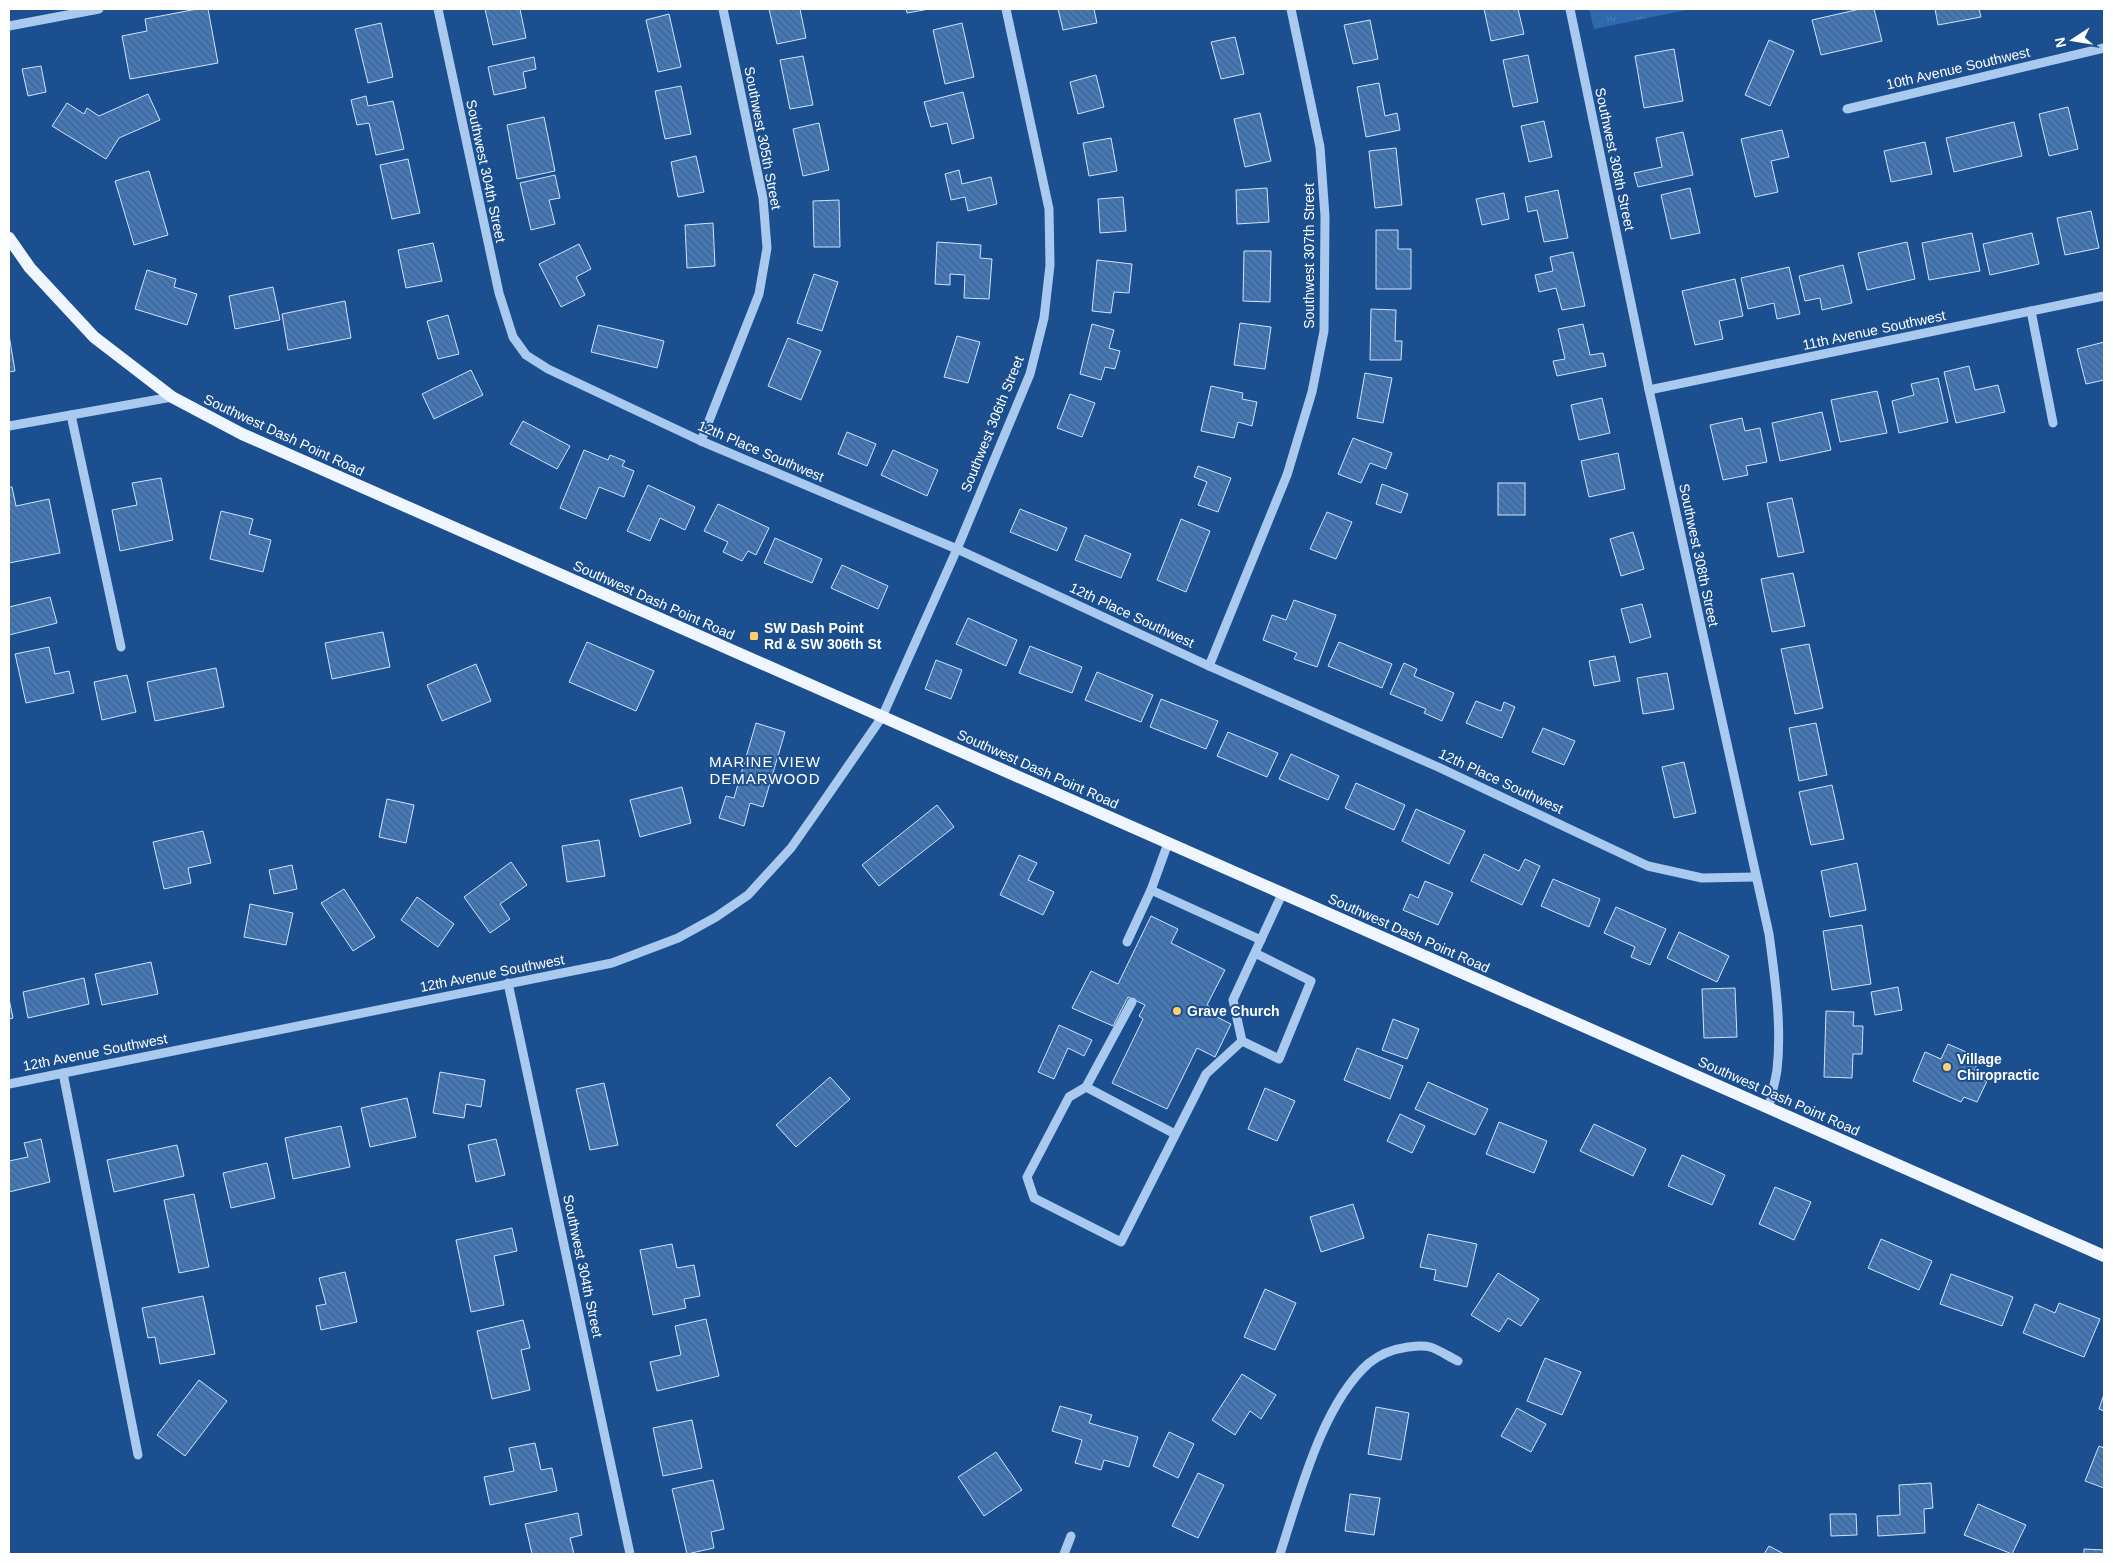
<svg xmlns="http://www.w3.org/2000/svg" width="2113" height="1563" font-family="Arial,sans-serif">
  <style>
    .park { fill: url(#park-tufts) }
    .building { fill: url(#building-back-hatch); stroke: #cfe3fa }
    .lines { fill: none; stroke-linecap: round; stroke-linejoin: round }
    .minor { stroke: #a9c9ee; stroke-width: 9 }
    .major { stroke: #f0f6ff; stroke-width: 12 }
    .poi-dot { fill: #ffd166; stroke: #1b4f8f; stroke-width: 2 }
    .labels { text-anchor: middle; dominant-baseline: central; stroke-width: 4; stroke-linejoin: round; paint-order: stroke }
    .street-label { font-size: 14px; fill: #fff; stroke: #1b4f8f }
    .poi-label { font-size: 14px; font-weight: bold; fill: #fff; stroke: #1b4f8f; text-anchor: start }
    .neighbourhood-label { font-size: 15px; letter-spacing: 1px; fill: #fff; stroke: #1b4f8f }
  </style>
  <defs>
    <pattern id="park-tufts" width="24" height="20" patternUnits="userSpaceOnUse" patternTransform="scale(1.25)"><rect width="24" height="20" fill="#2e69ad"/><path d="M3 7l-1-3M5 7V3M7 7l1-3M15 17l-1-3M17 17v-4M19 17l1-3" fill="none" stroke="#4d80b9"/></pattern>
    <pattern id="building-back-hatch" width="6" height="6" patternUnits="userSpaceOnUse" patternTransform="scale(1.25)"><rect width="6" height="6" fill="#4478b7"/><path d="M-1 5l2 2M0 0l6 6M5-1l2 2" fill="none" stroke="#486282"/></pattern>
  </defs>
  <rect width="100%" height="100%" fill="#1b4f8f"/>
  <polygon class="park" points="1589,9 1691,9 1594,29"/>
  <g class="building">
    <polygon points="197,9 208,9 218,63 130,79 122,36 147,31 145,19"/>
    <polygon points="485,9 520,9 526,38 493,45"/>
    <polygon points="769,9 800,9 806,38 777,44"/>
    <polygon points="906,9 929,9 907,13"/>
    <polygon points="1058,9 1094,9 1097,23 1063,30"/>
    <polygon points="1484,9 1518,9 1524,34 1491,41"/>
    <polygon points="1860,9 1874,9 1882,41 1821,55 1812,20"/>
    <polygon points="1935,9 1979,9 1981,17 1938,25"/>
    <polygon points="669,14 681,67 658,72 646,20"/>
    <polygon points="1370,20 1378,59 1353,64 1344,25"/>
    <polygon points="381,23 393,77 368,83 355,29"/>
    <polygon points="962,23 974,77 945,84 933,30"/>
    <polygon points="1235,37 1244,74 1221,79 1211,42"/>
    <polygon points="1769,40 1794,51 1770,106 1745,95"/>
    <polygon points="1674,49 1683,101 1644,108 1635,56"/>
    <polygon points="1528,55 1538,102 1513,107 1503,60"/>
    <polygon points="803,56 813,105 790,109 780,60"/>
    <polygon points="534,57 536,69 523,72 526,88 494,95 488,67"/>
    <polygon points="41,66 46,92 28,96 22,69"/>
    <polygon points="1096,75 1104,107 1078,114 1070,82"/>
    <polygon points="1379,83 1385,116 1397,113 1400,130 1366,137 1357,87"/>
    <polygon points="681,86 691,134 665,139 655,91"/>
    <polygon points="963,92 974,138 952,144 947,123 931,127 924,102"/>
    <polygon points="148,94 160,120 119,138 106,159 52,126 67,103 84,114 87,108 99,116"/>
    <polygon points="366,96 368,106 393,101 404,149 376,155 369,123 357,125 351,100"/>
    <polygon points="2068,107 2078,149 2049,156 2039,114"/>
    <polygon points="1260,113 1271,161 1245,167 1234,119"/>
    <polygon points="544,117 555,171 517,179 507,125"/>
    <polygon points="1544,121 1552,157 1529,162 1521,126"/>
    <polygon points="2014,122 2022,156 1954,172 1946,138"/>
    <polygon points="819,123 829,170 803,176 793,129"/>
    <polygon points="1782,130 1789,157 1771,161 1778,192 1755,197 1741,139"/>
    <polygon points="1683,132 1693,175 1638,187 1634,173 1662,167 1656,138"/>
    <polygon points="1111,138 1117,171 1089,176 1083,143"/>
    <polygon points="1925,142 1932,174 1891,182 1884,151"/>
    <polygon points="1396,148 1402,205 1375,208 1369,151"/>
    <polygon points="696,156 704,192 678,197 671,162"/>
    <polygon points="408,159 420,213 392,219 380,165"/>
    <polygon points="959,170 962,184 991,177 997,204 968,211 965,197 951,200 945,174"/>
    <polygon points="149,171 168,235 134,245 115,181"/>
    <polygon points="555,175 560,198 549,200 555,224 531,230 520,183"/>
    <polygon points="1267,188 1269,222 1237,224 1236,190"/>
    <polygon points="1690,188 1700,233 1671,239 1661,195"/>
    <polygon points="1558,190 1568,238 1544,242 1537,210 1528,212 1525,197"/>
    <polygon points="1504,193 1509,219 1482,225 1476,199"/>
    <polygon points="1123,197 1126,231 1100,233 1098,199"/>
    <polygon points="839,200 840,247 814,247 813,201"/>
    <polygon points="2091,211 2099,248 2065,255 2057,218"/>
    <polygon points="713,223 715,266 687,268 685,225"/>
    <polygon points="1376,230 1398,230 1398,249 1411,249 1411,289 1376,289"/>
    <polygon points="1972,233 1980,271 1929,280 1922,243"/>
    <polygon points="2032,233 2039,264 1990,275 1983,244"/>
    <polygon points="937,242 981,245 980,258 992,259 989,299 964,298 965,275 950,274 950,285 935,284"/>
    <polygon points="1907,242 1915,279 1867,290 1858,253"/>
    <polygon points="433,243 442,281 406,288 398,250"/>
    <polygon points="579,244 591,269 576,277 585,295 561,307 539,264"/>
    <polygon points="1244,251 1271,251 1270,302 1243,301"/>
    <polygon points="1573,252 1585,306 1562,310 1556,288 1539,292 1535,275 1553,271 1550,257"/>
    <polygon points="1097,260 1132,264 1129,293 1114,292 1111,313 1092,311"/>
    <polygon points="1843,265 1852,303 1822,310 1820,298 1805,301 1799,276"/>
    <polygon points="1789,267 1800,314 1777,319 1774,303 1748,309 1741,278"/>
    <polygon points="147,270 176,279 174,287 197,294 187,325 135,309"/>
    <polygon points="814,274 838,282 822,331 797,323"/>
    <polygon points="1735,279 1743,316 1719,321 1723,339 1695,345 1682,291"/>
    <polygon points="273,287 280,320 235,329 229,296"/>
    <polygon points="345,301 351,338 288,350 282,314"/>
    <polygon points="1371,309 1396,310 1395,341 1402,341 1401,360 1370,360"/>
    <polygon points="448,315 459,354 438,359 427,321"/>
    <polygon points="1240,323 1271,327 1265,369 1234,365"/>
    <polygon points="1092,324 1114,330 1109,348 1120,351 1115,369 1105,367 1101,380 1080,374"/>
    <polygon points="1583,324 1590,355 1603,353 1606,366 1557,376 1553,361 1565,359 1558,329"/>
    <polygon points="598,325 664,341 657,368 591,352"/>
    <polygon points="9,335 15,371 9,372"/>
    <polygon points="957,336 980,342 968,383 944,377"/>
    <polygon points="788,338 821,351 801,400 768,386"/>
    <polygon points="2104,342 2104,380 2086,384 2077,349"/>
    <polygon points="1969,366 1975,390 1998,385 2005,412 1956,423 1944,372"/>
    <polygon points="471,370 483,395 434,419 422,394"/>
    <polygon points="1365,373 1392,378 1383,423 1357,418"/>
    <polygon points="1938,378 1948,422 1899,433 1892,401 1914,395 1911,384"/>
    <polygon points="1211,386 1243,393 1242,399 1257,402 1252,426 1238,422 1234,438 1201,431"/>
    <polygon points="1877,391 1887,433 1840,442 1831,400"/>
    <polygon points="1070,394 1095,403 1082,437 1057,428"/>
    <polygon points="1602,398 1610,433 1579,440 1571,405"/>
    <polygon points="1822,412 1831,450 1780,461 1772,423"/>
    <polygon points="1742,418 1745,431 1760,428 1767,462 1746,466 1748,475 1723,480 1710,425"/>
    <polygon points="523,421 570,446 557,469 510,444"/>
    <polygon points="847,432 876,444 867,466 838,454"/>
    <polygon points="1353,438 1392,453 1386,469 1370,463 1361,483 1338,474"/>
    <polygon points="584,450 608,460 610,455 625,461 622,466 634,471 624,497 599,487 586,519 560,508"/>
    <polygon points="893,450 938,470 927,496 881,475"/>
    <polygon points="1618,453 1625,489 1589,497 1581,461"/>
    <polygon points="1198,466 1231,478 1218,512 1198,505 1207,482 1194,477"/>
    <polygon points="161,478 173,540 120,551 112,510 137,505 132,483"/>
    <rect x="1498" y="483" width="27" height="32"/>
    <polygon points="1382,484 1408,494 1401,513 1376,504"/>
    <polygon points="648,485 695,507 685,530 660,518 650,541 627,531"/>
    <polygon points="9,487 12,487 16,506 49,499 60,553 9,563"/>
    <polygon points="1792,498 1804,552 1778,557 1767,503"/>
    <polygon points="718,504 769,528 756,555 748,551 742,561 723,552 728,542 704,531"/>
    <polygon points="1020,509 1067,528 1057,551 1010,532"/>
    <polygon points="221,511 253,519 249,534 271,540 263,572 210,559"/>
    <polygon points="1327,512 1352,522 1336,559 1310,549"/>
    <polygon points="1181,519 1210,531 1186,592 1157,580"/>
    <polygon points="1633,532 1644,569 1621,576 1610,539"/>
    <polygon points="1085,535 1131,554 1121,578 1075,560"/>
    <polygon points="775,538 822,559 812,583 764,563"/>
    <polygon points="842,565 888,586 878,609 831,588"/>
    <polygon points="1793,573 1805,626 1772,632 1761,579"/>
    <polygon points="50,597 57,623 9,635 9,607"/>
    <polygon points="1294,600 1336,615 1317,667 1294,659 1297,653 1263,640 1272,615 1286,620"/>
    <polygon points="1642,604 1651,637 1630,643 1621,609"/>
    <polygon points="968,618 1017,640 1006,666 956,644"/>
    <polygon points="383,632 390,667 332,679 325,643"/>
    <polygon points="587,642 654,671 636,711 569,682"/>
    <polygon points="1339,642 1392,664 1382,688 1328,666"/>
    <polygon points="1809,644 1823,708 1795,714 1781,649"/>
    <polygon points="1030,646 1082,667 1072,693 1019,673"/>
    <polygon points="49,647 55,674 69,671 74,693 26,703 15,654"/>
    <polygon points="1615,656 1620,681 1594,686 1589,661"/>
    <polygon points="936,660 962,670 951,699 925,689"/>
    <polygon points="1404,663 1417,669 1414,676 1454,693 1442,721 1424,713 1426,709 1390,694"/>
    <polygon points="476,664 491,701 442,721 427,685"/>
    <polygon points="216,668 224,707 155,721 147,682"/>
    <polygon points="1097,672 1153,695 1141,722 1085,700"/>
    <polygon points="1667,673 1674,709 1643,714 1637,678"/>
    <polygon points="127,675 136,712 102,720 94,682"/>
    <polygon points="1161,699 1218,721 1206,749 1150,727"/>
    <polygon points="1476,701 1501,711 1504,702 1515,707 1502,738 1466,723"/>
    <polygon points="756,723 785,732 763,807 750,803 744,826 719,818 726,796 734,798"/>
    <polygon points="1816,723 1827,775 1799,781 1789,728"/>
    <polygon points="1543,728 1575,741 1564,765 1532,752"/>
    <polygon points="1228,732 1278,753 1267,777 1217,756"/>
    <polygon points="1291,754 1339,776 1328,800 1279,779"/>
    <polygon points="1684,762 1696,813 1674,818 1662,767"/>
    <polygon points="1356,783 1405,805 1394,830 1345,808"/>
    <polygon points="1832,785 1844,839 1811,845 1799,792"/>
    <polygon points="682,787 691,823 640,837 630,800"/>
    <polygon points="387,799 414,805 406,843 379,837"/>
    <polygon points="937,805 954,827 879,886 862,865"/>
    <polygon points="1416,809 1465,831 1449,864 1402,841"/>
    <polygon points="203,831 211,863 188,868 191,883 164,889 153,842"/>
    <polygon points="599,840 605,876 567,882 562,846"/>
    <polygon points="1484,854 1519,871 1525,859 1540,866 1522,905 1471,881"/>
    <polygon points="1019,855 1037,863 1028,880 1054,892 1043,915 1000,895"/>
    <polygon points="511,862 527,885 500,904 510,919 490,933 464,897"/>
    <polygon points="1857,863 1866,910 1830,917 1821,871"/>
    <polygon points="292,865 297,889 274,894 269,870"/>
    <polygon points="1553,879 1600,899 1589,927 1541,906"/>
    <polygon points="1425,881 1453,893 1438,925 1403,910 1410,894 1418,898"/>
    <polygon points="344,889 375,937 353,951 321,903"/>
    <polygon points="417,897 454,924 438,947 401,920"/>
    <polygon points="250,904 293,913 286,945 244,937"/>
    <polygon points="1616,907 1666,929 1650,965 1631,957 1635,947 1604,933"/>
    <polygon points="1151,916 1178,929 1171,943 1225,970 1207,1005 1214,1009 1211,1014 1231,1024 1215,1057 1197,1048 1167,1109 1112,1083 1143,1019 1139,1016 1145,1005 1128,997 1113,1026 1072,1008 1091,971 1118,984"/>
    <polygon points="1862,925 1871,984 1832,990 1823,931"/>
    <polygon points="1679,932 1729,956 1717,982 1667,958"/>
    <polygon points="151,962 158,994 102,1005 95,974"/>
    <polygon points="84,978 89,1004 28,1018 23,992"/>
    <polygon points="1898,987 1902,1010 1875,1015 1871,992"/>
    <polygon points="1735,988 1737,1037 1704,1038 1702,989"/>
    <polygon points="9,999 13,1018 9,1019"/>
    <polygon points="1826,1011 1854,1012 1853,1026 1863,1026 1862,1054 1853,1054 1852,1078 1824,1077"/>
    <polygon points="1393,1019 1419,1029 1407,1059 1382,1050"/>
    <polygon points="1059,1025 1092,1040 1084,1056 1068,1048 1054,1079 1038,1072"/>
    <polygon points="1948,1044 1980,1058 1972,1075 1987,1081 1977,1102 1964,1097 1961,1102 1913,1081 1925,1052 1941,1059"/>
    <polygon points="1357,1048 1403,1066 1390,1099 1344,1080"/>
    <polygon points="440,1072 485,1080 481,1107 466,1104 464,1118 433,1113"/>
    <polygon points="830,1077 850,1099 796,1147 776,1125"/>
    <polygon points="1428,1082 1488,1109 1475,1135 1415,1109"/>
    <polygon points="604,1083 618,1145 590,1150 576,1089"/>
    <polygon points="1265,1088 1295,1101 1277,1141 1248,1129"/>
    <polygon points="407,1098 416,1137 370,1147 361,1108"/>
    <polygon points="1400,1114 1425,1126 1412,1153 1387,1141"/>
    <polygon points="1499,1122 1547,1141 1534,1173 1486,1154"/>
    <polygon points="1594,1124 1646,1149 1633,1176 1580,1151"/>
    <polygon points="341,1126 350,1167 293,1179 285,1138"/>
    <polygon points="41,1139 50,1182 9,1192 9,1161 28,1157 24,1143"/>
    <polygon points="496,1139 505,1175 476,1182 468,1145"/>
    <polygon points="177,1145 184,1176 114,1192 107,1160"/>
    <polygon points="1682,1155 1725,1175 1712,1205 1668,1186"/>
    <polygon points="267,1163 275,1198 231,1208 223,1173"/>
    <polygon points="1775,1187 1811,1202 1794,1240 1759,1224"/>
    <polygon points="194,1194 209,1267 179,1273 164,1200"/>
    <polygon points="1353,1204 1364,1238 1321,1252 1310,1217"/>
    <polygon points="512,1228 517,1251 494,1256 504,1305 471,1312 456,1240"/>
    <polygon points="1428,1234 1477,1244 1467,1287 1434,1280 1436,1270 1420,1267"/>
    <polygon points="1881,1239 1932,1261 1919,1290 1868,1268"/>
    <polygon points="672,1244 677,1268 694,1265 700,1296 684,1299 686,1308 653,1315 640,1250"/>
    <polygon points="345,1272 357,1322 321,1330 316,1306 326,1304 319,1278"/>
    <polygon points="1498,1273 1539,1299 1521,1326 1508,1318 1499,1332 1471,1315"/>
    <polygon points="1951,1274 2013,1297 2002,1326 1940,1304"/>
    <polygon points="1265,1289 1296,1303 1275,1350 1244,1337"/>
    <polygon points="203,1296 215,1354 160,1364 155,1337 148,1338 142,1308"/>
    <polygon points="2059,1303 2100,1319 2084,1357 2023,1333 2035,1304 2055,1313"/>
    <polygon points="706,1319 719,1376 657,1391 650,1362 681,1355 675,1326"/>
    <polygon points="523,1320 530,1348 521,1350 530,1390 492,1399 477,1331"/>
    <polygon points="1545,1358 1581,1372 1562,1415 1527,1401"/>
    <polygon points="1242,1374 1276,1395 1261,1419 1250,1411 1235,1435 1212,1420"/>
    <polygon points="199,1380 227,1401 185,1456 157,1435"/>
    <polygon points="2104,1394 2104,1411 2099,1409"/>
    <polygon points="1060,1406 1092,1415 1089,1423 1138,1437 1129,1467 1104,1460 1101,1470 1075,1463 1082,1440 1052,1431"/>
    <polygon points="1376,1407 1409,1413 1401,1460 1368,1454"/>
    <polygon points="1517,1408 1546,1424 1531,1452 1501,1436"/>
    <polygon points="692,1420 702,1468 663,1476 653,1428"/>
    <polygon points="1169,1432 1194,1444 1178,1478 1153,1466"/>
    <polygon points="535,1443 541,1470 552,1468 557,1491 490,1505 484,1477 514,1471 509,1448"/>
    <polygon points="2099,1446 2104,1448 2104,1488 2085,1481"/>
    <polygon points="996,1452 1022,1490 984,1516 958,1477"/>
    <polygon points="1198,1473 1224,1485 1198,1538 1172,1526"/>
    <polygon points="713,1480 724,1529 711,1532 714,1548 687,1554 672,1489"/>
    <polygon points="1931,1483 1933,1508 1924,1509 1925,1533 1878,1536 1877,1516 1900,1515 1899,1485"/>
    <polygon points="1350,1494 1380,1498 1374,1535 1345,1531"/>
    <polygon points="1978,1504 2026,1525 2012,1554 1964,1535"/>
    <polygon points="578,1513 582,1535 570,1538 574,1554 532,1554 525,1524"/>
    <polygon points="1830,1514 1856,1514 1857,1535 1831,1536"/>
    <polygon points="1769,1546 1784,1554 1764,1554"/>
    <polygon points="2084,1549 2104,1550 2104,1554 2084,1554"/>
  </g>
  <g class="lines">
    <g class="minor">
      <polyline points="438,9 499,293 513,337 526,355 548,369 701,441 957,549 1209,666 1438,767 1648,866 1702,878 1755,877"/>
      <path d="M1570,9L1649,390L1769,934C1775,979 1782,1025 1777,1070C1775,1083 1771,1096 1769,1108"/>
      <polyline points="9,26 99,9"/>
      <polyline points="1847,109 2104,48"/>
      <polyline points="2031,311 2053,423"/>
      <polyline points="1649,390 2104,296"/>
      <polyline points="71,415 121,647"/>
      <polyline points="9,426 172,397"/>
      <polyline points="701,441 759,294 767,248 763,198 723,9"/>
      <polyline points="1209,666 1287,475 1312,392 1324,331 1325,216 1320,147 1291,9"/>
      <polyline points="1168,843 1151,890 1261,940"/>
      <polyline points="1127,942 1151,890"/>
      <polyline points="1255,953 1311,981 1279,1059 1242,1041 1233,1000 1282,894"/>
      <polyline points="508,983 630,1554"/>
      <polyline points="1132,1002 1086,1087 1069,1097 1027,1177 1034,1198 1121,1242 1206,1074 1242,1041"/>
      <polyline points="63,1073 138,1455"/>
      <polyline points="9,1084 612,963 678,938 716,917 748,895 791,848 817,811 882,717 957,549 1030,374 1044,318 1050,265 1049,209 1006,9"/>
      <polyline points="1086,1087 1175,1134"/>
      <polyline points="1064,1554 1071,1536"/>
      <path d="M1280,1554C1299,1496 1322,1404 1369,1363C1380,1354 1394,1349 1408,1347C1415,1346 1424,1345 1430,1347C1440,1350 1449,1357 1458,1361"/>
    </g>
    <polyline class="major" points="9,238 30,268 94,337 172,397 242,434 2104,1256"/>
  </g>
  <g class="poi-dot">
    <rect x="749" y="631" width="10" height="10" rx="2.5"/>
    <circle cx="1177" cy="1011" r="5"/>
    <circle cx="1947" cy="1067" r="5"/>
  </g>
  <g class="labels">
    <g class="street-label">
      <text transform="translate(1958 68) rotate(-13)">10th Avenue Southwest</text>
      <text transform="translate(763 138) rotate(79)">Southwest 305th Street</text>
      <text transform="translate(1615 159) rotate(78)">Southwest 308th Street</text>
      <text transform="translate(486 171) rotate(78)">Southwest 304th Street</text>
      <text transform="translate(1309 256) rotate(-90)">Southwest 307th Street</text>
      <text transform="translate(1874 330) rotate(-12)">11th Avenue Southwest</text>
      <text transform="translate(992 424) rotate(-68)">Southwest 306th Street</text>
      <text transform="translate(284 435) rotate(25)">Southwest Dash Point Road</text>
      <text transform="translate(761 451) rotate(23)">12th Place Southwest</text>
      <text transform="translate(1699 555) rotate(78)">Southwest 308th Street</text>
      <text transform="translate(654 600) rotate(24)">Southwest Dash Point Road</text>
      <text transform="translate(1132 615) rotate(25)">12th Place Southwest</text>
      <text transform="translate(1038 769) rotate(24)">Southwest Dash Point Road</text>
      <text transform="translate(1501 781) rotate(25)">12th Place Southwest</text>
      <text transform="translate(1409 933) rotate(24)">Southwest Dash Point Road</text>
      <text transform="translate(492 973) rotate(-11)">12th Avenue Southwest</text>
      <text transform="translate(95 1052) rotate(-11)">12th Avenue Southwest</text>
      <text transform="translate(1779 1096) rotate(24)">Southwest Dash Point Road</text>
      <text transform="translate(583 1266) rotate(78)">Southwest 304th Street</text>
    </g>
    <g class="poi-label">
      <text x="764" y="628">SW Dash Point<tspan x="764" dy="16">Rd &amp; SW 306th St</tspan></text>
      <text x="1187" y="1011">Grave Church</text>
      <text x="1957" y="1059">Village<tspan x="1957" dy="16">Chiropractic</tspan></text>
    </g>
    <g class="neighbourhood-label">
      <text x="765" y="761">MARINE VIEW<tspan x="765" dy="17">DEMARWOOD</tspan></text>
    </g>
  </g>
  <rect width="2113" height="1563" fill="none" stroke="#ffffff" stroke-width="20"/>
  <g transform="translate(2073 40) rotate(258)" stroke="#1b4f8f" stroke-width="4" paint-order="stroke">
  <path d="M0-4L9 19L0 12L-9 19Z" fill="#ffffff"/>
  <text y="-8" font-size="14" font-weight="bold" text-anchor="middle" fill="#ffffff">N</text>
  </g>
</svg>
